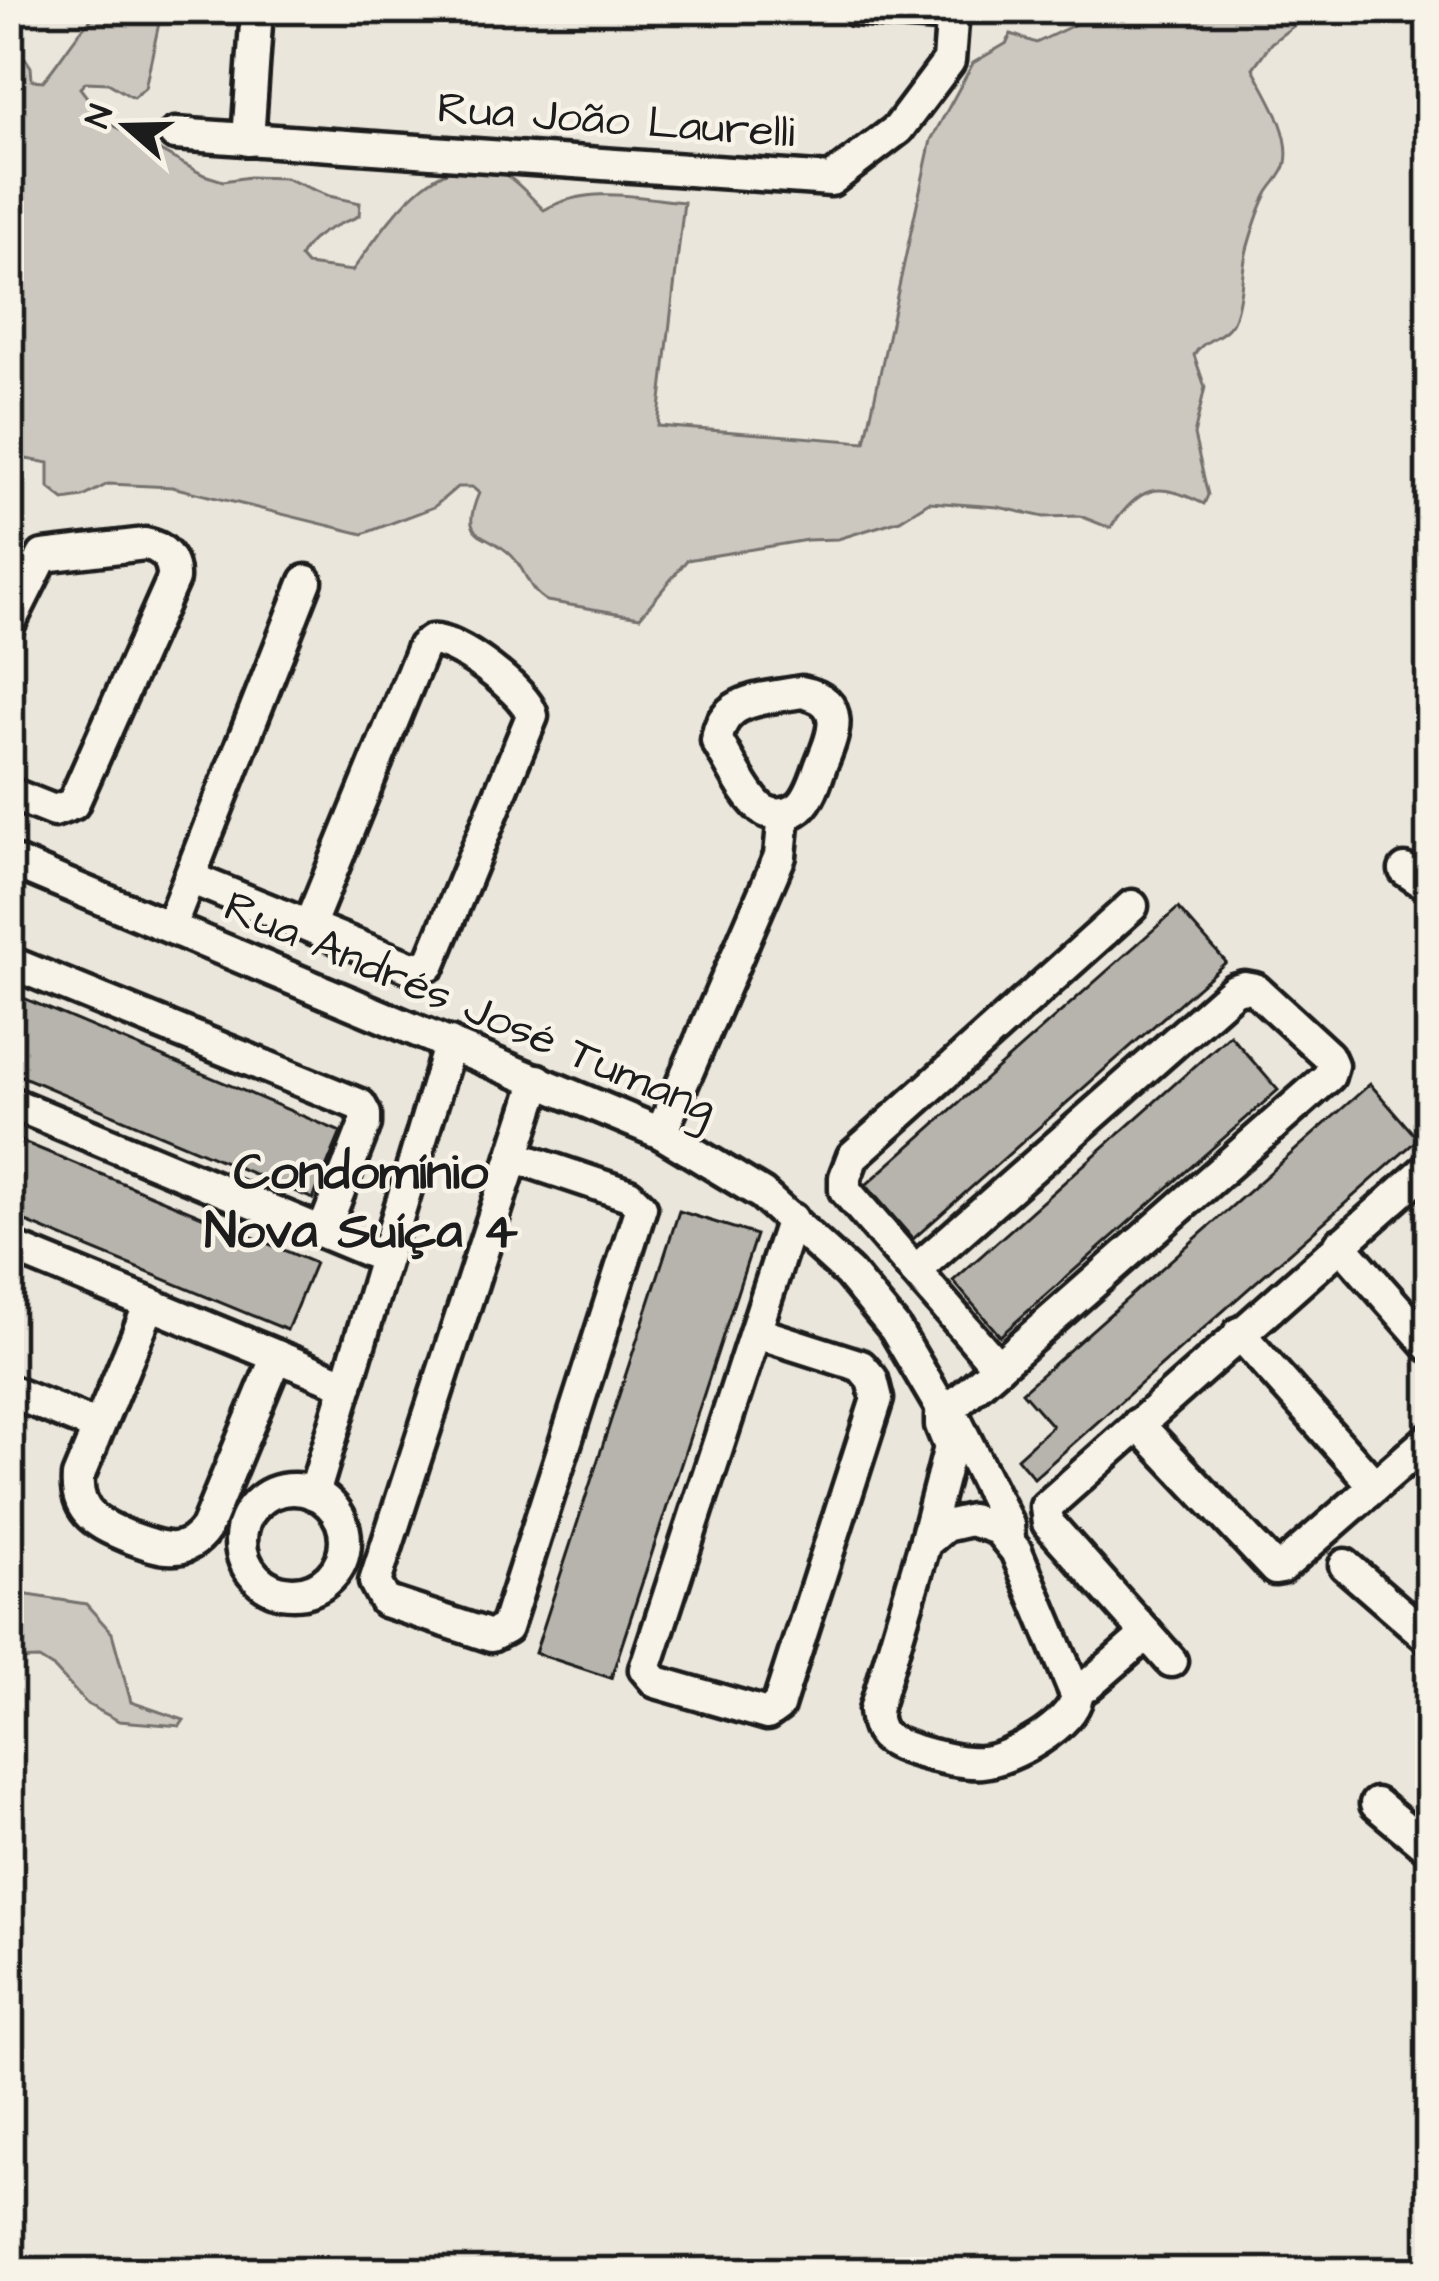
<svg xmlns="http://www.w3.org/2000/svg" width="1439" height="2281" font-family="'Architects Daughter',sans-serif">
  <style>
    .green { fill: #ccc8c0; stroke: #74726e; stroke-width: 3 }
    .building { fill: #b6b4ac; stroke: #1c1c1c; stroke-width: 3 }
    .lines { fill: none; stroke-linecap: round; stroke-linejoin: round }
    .minor-casing { stroke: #1c1c1c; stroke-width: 39 }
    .minor { stroke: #f7f3e8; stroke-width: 30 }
    .labels { text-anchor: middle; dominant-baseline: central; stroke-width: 9; stroke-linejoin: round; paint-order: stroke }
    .street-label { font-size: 45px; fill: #1c1c1c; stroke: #f7f3e8 }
    .quarter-label { font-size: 51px; font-weight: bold; fill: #1c1c1c; stroke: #f7f3e8 }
  </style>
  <rect width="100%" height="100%" fill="#eae6dc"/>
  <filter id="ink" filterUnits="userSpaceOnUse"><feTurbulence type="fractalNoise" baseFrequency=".00833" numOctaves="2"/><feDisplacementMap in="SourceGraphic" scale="24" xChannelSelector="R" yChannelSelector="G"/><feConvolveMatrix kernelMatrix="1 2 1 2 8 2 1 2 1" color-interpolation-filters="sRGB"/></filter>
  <g filter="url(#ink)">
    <g class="green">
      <path d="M103,9H162L145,88L133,98L108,83L86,82L80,88L104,120L204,175L223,181L249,177L285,178L329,196L360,203L359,216C336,226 311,233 300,257L307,265L352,271C384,229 436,140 502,173C518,181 531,198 544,210C588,185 635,197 684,202L658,426L865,442L931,140L973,63L1007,43L1011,34L1036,43L1078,23L1075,9H1316L1271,43L1253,68C1267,95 1292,132 1286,163C1284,175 1272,184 1267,194C1258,211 1253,229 1248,246C1241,269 1243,297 1234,319C1227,338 1203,338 1194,355L1205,387L1194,435L1208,495L1204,504C1155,480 1142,486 1110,528L1080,516L1044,517L998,507L929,502L900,520L838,539L807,540L687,560L640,617L547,601C527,590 527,571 512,556C486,529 458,543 479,493L472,487H457L434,507L363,534L172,487L108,484L83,497L64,500L49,488V463L9,456V56L25,58L31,67L32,80L43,81C64,57 78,27 103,9Z"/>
      <polygon points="9,1592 86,1604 112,1633 131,1702 184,1720 180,1726 119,1721 87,1704 55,1669 39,1659 9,1660"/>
    </g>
    <g class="building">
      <polygon points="1178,908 1226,962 913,1239 866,1185"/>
      <polygon points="9,992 341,1132 313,1199 9,1071"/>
      <polygon points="1230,1035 1278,1090 1000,1336 953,1281"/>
      <polygon points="1370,1084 1418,1139 1034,1478 1017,1458 1052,1426 1022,1392"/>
      <polygon points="9,1136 315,1263 287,1330 9,1215"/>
      <polygon points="679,1211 756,1235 611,1678 535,1653"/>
    </g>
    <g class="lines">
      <defs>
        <g id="minor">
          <polyline points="853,9 953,16"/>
          <polyline points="175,134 831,180 898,129 949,61 953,9"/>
          <polyline points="248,140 257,9"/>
          <path d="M9,624L43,556L145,544C164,547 174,560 173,579L73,804L54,811L9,793"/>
          <path d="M801,692C848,701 834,734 821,765C816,779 811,797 800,807C790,815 776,817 765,811C748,802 728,758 717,741C721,697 766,699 801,692Z"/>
          <polyline points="9,860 661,1133 762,1194 849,1273 895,1329 942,1409 957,1423 1008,1525 1009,1539"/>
          <polyline points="1405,870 1430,887"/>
          <path d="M190,878L412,968L430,964L532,716C528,693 454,637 431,641L423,647L309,926"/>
          <polyline points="170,927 306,581"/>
          <polyline points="9,962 360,1105 365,1114 365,1124 323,1232"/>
          <polyline points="9,1102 385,1258"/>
          <polyline points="661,1133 780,856 784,814"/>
          <polyline points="513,1156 629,1195 641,1207 506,1628 491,1636 385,1601 375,1582 538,1080"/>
          <polyline points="1340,1244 1430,1346"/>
          <polyline points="9,1246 347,1385"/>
          <polyline points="915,1271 1234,990 1244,987 1255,989 1328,1056 1332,1065 1329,1076 959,1401 942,1409"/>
          <path d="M150,1304L78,1477C75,1514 100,1525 129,1537C159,1548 185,1559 206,1528L277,1356"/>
          <polyline points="755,1332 861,1366 872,1379 877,1399 778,1706 767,1714 656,1682 645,1669 792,1219"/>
          <polyline points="1239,1333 1375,1486"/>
          <polyline points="998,1367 845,1190 845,1177 853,1156 1132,906"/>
          <polyline points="9,1391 98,1427"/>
          <polyline points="1138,1424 1275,1569 1281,1568 1430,1438"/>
          <circle cx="293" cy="1541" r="52"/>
          <polyline points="314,1494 450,1043"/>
          <path d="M971,1520L998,1529L1016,1551L1077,1697C1071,1725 1011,1760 982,1762C962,1764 898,1750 884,1736C877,1728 876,1720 875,1710L925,1543L945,1526Z"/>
          <polyline points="925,1543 950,1447 941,1425 941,1415"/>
          <polyline points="1345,1565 1430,1639"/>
          <polyline points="1171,1661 1048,1523 1046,1507 1430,1166"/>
          <polyline points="1076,1688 1087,1686 1147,1634"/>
          <polyline points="1376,1804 1430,1849"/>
        </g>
      </defs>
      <use href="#minor" class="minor-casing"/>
      <use href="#minor" class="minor"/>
    </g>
  </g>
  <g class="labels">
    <g class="street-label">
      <text transform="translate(616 121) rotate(4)">Rua João Laurelli</text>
      <text transform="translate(470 1008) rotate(23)">Rua Andrés José Tumang</text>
    </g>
    <g class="quarter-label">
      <text x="361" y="1173">Condomínio<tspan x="361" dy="59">Nova Suíça 4</tspan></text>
    </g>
  </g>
  <rect width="1439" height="2281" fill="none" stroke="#f7f3e8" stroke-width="48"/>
  <rect x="24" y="24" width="1391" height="2233" fill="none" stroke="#1c1c1c" stroke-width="4.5" filter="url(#ink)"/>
  <g transform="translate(126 126) rotate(290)" stroke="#f7f3e8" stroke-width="9" paint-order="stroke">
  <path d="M0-9L21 45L0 30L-21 45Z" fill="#1c1c1c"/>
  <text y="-18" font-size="33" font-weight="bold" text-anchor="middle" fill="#1c1c1c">N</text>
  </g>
</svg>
